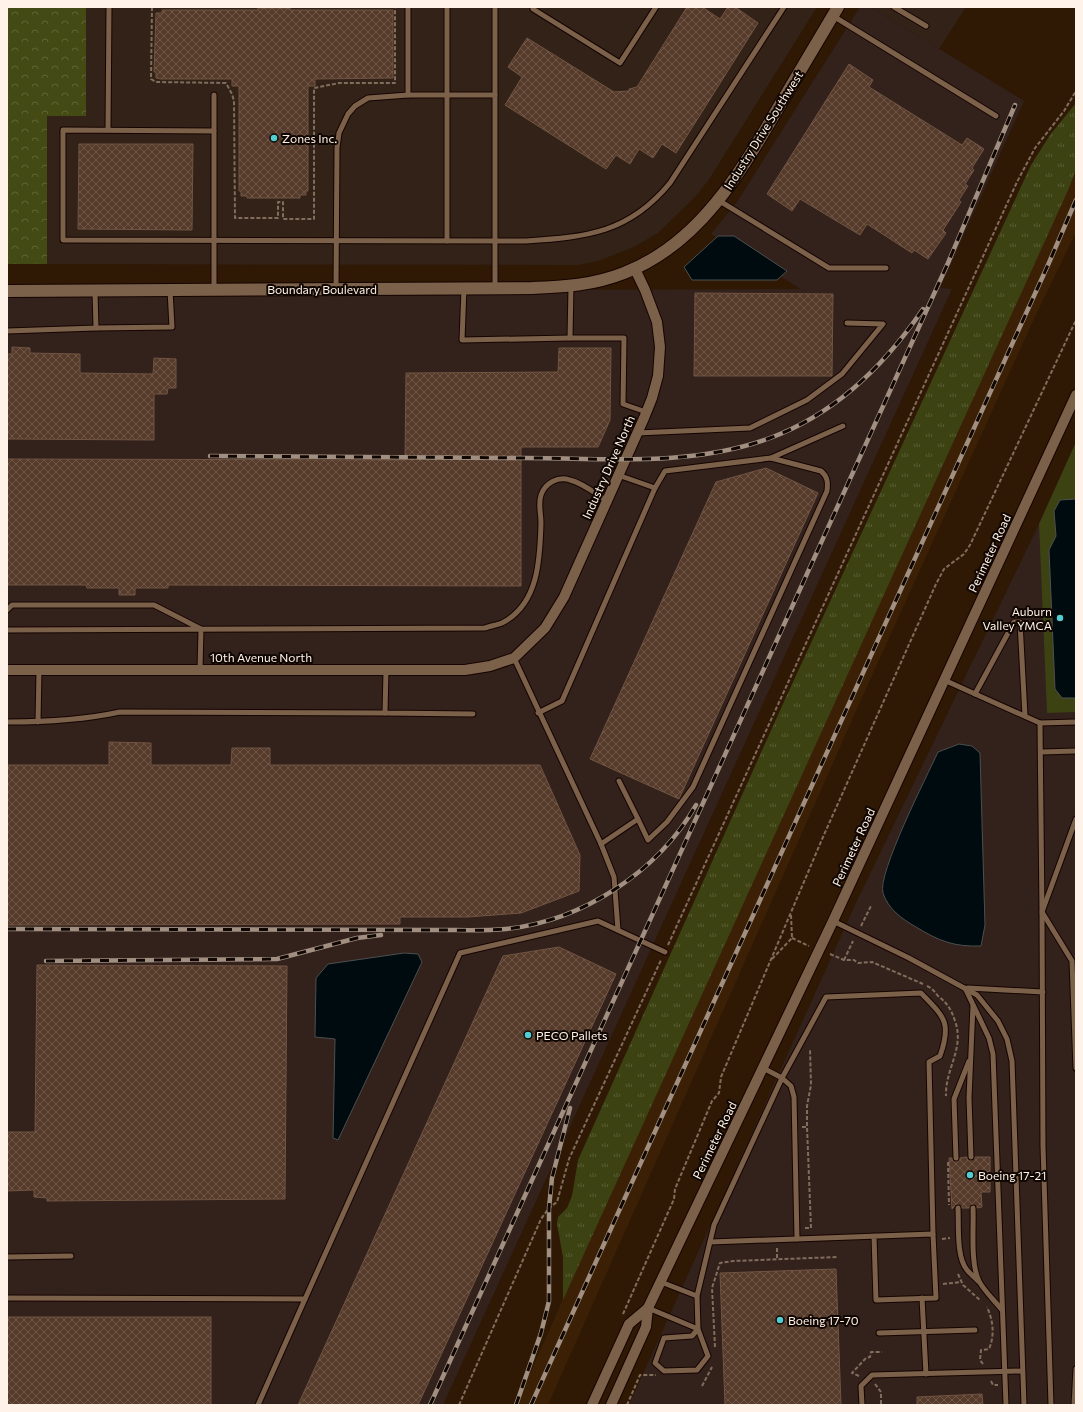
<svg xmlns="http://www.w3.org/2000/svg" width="1083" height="1412" font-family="Commissioner,sans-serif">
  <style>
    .commercial { fill: #322218 }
    .industrial { fill: #33211c }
    .built { fill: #3c2005 }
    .grass { fill: url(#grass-tufts) }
    .forest { fill: url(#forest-crowns) }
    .park { fill: #3c4212 }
    .water { fill: #000b0f; stroke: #4c5050 }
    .building { fill: url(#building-cross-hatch); stroke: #715442 }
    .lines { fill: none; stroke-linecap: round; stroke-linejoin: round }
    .service-casing { stroke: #160400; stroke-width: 7 }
    .minor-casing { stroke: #160400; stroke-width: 12 }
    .tertiary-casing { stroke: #160400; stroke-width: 14 }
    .path { stroke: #806d5c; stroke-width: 2; stroke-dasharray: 4 2; stroke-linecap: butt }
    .service { stroke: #7b604a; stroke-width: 5 }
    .minor { stroke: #7b604a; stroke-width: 10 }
    .tertiary { stroke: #7b604a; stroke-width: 12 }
    .rail-casing { stroke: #a19081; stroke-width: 4.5 }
    .rail { stroke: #100702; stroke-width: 3; stroke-dasharray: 9; stroke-linecap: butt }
    .poi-dot { fill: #51ccd2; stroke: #100702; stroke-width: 1.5 }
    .labels { text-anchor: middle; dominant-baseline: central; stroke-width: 4; stroke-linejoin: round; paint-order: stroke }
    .street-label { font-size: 12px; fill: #fff2e8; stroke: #100702 }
    .poi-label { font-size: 12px; fill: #fff2e8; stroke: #100702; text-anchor: start }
  </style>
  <defs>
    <pattern id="grass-tufts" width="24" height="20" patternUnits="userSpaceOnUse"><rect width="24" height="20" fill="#3c4212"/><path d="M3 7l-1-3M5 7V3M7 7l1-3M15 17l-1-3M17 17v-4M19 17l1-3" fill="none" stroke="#595e34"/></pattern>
    <pattern id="forest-crowns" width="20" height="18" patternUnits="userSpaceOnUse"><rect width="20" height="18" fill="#434a14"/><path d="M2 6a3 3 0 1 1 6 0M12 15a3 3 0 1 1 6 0" fill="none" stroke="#5f6536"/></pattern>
    <pattern id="building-cross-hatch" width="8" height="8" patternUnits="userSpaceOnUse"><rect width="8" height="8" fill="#563b2a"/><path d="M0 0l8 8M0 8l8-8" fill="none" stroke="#6f5849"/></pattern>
  </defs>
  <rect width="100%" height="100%" fill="#2f1904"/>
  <g class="commercial">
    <polygon points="86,7 817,7 708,181 694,198 658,233 634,247 598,261 579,265 47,264 47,116 86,115"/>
    <polygon points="871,7 966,7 939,49"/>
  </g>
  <g class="industrial">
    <polygon points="860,7 871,7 1024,101 940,288 952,289 443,1405 7,1405 7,292 801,289 711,234 737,202"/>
    <polygon points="1076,442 1076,1405 629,1405 855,905 1039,524"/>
  </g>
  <polygon class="built" points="1076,169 1076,232 1033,321 860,702 548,1405 516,1405 644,1117 949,452"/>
  <polygon class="grass" points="1076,103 1076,169 1069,188 563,1300 563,1257 557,1224 558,1217 567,1208 572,1196 578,1160 782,706 1031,165 1050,135"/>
  <polygon class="forest" points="7,7 86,7 86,116 47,116 47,264 7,264"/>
  <polygon class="park" points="1076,442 1076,712 1047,713 1039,524"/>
  <g class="water">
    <polygon points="718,236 734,236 787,271 777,280 692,280 684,267"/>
    <polygon points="1076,499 1076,698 1062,698 1055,689 1049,550 1056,536 1054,511 1060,500"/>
    <path d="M959,744L972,746L980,753L985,925L981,946C954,947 939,941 916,927C902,919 888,909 883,893C877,874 927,776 938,752Z"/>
    <polygon points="404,953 418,954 422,962 338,1140 333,1138 335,1039 315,1037 316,978 328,964"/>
  </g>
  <g class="building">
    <polygon points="687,7 702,7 720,19 728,7 735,7 758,23 676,153 662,144 653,158 639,149 630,164 616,155 606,169 505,105 522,77 508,67 527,38 614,92 629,91 629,89 637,87"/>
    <polygon points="258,8 290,8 290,10 393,10 393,78 315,79 315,86 308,86 308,191 306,191 306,195 300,195 300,198 247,198 247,196 241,196 241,191 239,191 239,86 232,86 232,79 161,79 156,78 156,72 154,72 156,13 162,13 162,10 258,10"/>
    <polygon points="849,64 873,80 869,87 962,145 967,138 984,149 972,168 974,170 965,184 968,186 959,200 961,202 943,230 946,233 928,259 914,250 912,253 867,224 860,235 800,199 792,211 767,194"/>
    <polygon points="79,144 193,144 192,230 78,229"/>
    <polygon points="695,293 833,294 832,376 694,376"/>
    <polygon points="12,347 30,348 30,353 80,354 80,373 153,374 154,358 176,359 176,388 168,388 167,394 154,394 154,440 7,439 7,354 12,354"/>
    <polygon points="559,348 611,348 610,420 598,447 521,447 521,586 168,585 168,588 135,588 135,595 119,595 119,588 87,588 86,585 7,585 7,459 405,460 406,373 558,372"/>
    <polygon points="766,468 818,493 679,799 590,759 716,482"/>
    <polygon points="109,742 151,743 151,765 231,765 232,748 270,748 270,765 540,765 580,855 579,891 521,913 468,917 400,917 400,924 7,925 7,765 109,765"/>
    <polygon points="559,947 616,974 418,1405 298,1405 503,956"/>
    <polygon points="37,965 287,966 285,1199 47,1201 47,1198 34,1197 34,1190 7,1191 7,1132 35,1132"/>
    <polygon points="967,1157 971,1161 975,1157 990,1157 990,1192 981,1192 982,1207 977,1208 973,1204 969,1208 962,1208 957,1204 952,1209 949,1158 952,1158 956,1162 960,1158"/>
    <polygon points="836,1269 841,1405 725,1405 720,1273"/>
    <rect x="7" y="1317" width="204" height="88"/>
    <polygon points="982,1394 983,1405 917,1405 917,1397"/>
  </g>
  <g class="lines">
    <defs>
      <g id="service">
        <polyline points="408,7 408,95"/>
        <polyline points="447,7 447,241"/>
        <polyline points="495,7 495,288"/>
        <polyline points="533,7 533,9 620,63 656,7"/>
        <polyline points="894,7 926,26"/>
        <polyline points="833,16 996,116"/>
        <polyline points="214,95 214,289"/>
        <polyline points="108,130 109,7"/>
        <path d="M214,131L63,130V240L526,241C587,237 629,233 670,183L784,7"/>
        <polyline points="718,200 829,268 886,268"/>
        <polyline points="571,286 570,338 624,338 623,404 646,412"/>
        <polyline points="464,288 462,340 570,338"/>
        <polyline points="336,289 337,148 339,133 348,114 355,106 368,98 408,95 495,95"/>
        <polyline points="96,328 172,327 170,290"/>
        <polyline points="7,331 96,328 95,292"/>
        <polyline points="637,433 750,428 807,400 842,374 883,324 847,323"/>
        <polyline points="655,488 665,471 771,458 843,426"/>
        <polyline points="7,610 12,605 154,605 201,629 200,670"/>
        <path d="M7,630L485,628C490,626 497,625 502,623C539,604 540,558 541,523C541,514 538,504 541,495C545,483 558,476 570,480C583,483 596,494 607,501"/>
        <polyline points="514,658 601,844 614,877 618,930"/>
        <polyline points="386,670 385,713 473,714"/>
        <polyline points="944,680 1040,723 1076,722"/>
        <polyline points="975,694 1014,622 1020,622 1025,716"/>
        <polyline points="538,713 562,701 655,488 618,475"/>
        <path d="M7,722C45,722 83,720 120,712L385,713"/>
        <polyline points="38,722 39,670"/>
        <polyline points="1040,723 1042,912 1072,961 1076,1068"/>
        <polyline points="1041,752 1076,751"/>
        <path d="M638,819L648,840L667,822L693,787L827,491C828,483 828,477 821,471L771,458"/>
        <polyline points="601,844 638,819 619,781"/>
        <polyline points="833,921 909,958 977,995 998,1021 1007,1039 1012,1061 1024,1405"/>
        <polyline points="965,988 989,1038 993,1054 1006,1405"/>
        <polyline points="968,988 1043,992"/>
        <path d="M763,1068L782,1078L826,997L921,993C944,1017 952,1022 940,1056L929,1062L933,1234"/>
        <polyline points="971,1157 969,1098 973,1005"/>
        <polyline points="956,1158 954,1099 969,1061"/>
        <path d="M958,1208C959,1225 956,1257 967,1270C970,1274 975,1277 978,1281"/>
        <path d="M973,1208C974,1228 970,1263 979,1281C984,1291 995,1301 1002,1310"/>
        <polyline points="710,1242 933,1234 936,1298 876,1300 874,1236"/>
        <polyline points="7,1257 71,1256"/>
        <polyline points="661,1282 697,1296 714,1225 782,1078 791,1086 794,1097 797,1239"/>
        <polyline points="7,1298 305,1299 258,1405"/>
        <polyline points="922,1298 926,1374"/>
        <polyline points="305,1299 460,953 598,921 665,952"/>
        <polyline points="648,1308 698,1329 708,1356 697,1370 664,1371 655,1363 664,1338 692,1336 698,1329 697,1296"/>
        <polyline points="879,1333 975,1330"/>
        <polyline points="862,1405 861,1386 872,1375 1022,1371"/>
        <polyline points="1051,1405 1043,1146 1042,912 1076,819"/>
        <polyline points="1074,1405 1076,1369"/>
      </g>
      <g id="minor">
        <polyline points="7,670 465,670 490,666 514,658 545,628 564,597 644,418 652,398 658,376 660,347 657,322 645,290 635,269"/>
        <polyline points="592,1405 629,1324 648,1308"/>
        <polyline points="611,1405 646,1327 648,1308 833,921 1076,395"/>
      </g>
      <path id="tertiary" d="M7,291L532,288C563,287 594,285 624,273C700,244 742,170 781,103C800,71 819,39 838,7"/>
    </defs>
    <use href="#service" class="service-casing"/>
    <use href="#minor" class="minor-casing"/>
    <use href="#tertiary" class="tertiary-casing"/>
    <g class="path">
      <polyline points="152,7 151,79 156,82 226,83 232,94 234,101 235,218 278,218 278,202 283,202 283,219 314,219 314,88 339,83 395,83 395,7"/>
      <polyline points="861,926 871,906"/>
      <polyline points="792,938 809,946"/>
      <polyline points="668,945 1017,182 1035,148 1064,111 1076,91"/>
      <polyline points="830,954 844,960 854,960 858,963 872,962 923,984"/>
      <polyline points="772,959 792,938 791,915"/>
      <polyline points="844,960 853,941"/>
      <path d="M927,986C932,988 935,992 938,996C948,1004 951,1009 955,1021C965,1048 945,1069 946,1096"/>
      <polyline points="802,1127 807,1127 807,1106 811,1085 810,1049"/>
      <polyline points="948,1162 949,1205"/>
      <polyline points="805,1228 811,1228 807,1127"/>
      <polyline points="942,1239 950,1238"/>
      <polyline points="777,1248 777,1259"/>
      <polyline points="958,1274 963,1285 981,1301"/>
      <polyline points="943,1284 961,1282"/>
      <polyline points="623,1314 674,1199 675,1189 712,1101 719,1093 721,1077 823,837 936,584 944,569 964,554 970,545 1076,320"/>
      <polyline points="715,1347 712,1288 720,1263 733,1261 837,1257"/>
      <path d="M983,1364L980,1360L981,1350L989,1349C995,1335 993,1320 987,1307"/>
      <polyline points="859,1376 852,1373 866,1358 870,1357 871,1352 882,1352"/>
      <polyline points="991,1381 993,1385 998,1385"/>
      <polyline points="875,1384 881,1392 881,1405"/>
      <polyline points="702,1386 712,1367"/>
      <polyline points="459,1405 541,1219 549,1208 557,1202 569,1159 661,960"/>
      <polyline points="627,1405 640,1375 656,1375"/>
    </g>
    <use href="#service" class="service"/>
    <use href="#minor" class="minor"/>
    <use href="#tertiary" class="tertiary"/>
    <defs>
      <g id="rail">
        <path d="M210,456C315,457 420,457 526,458C606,458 692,467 770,438C835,414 885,365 923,309"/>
        <path d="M7,929L439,930C461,930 484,931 506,929C582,921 658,872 696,805"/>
        <polyline points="46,961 277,959 357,938 381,935"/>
        <polyline points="430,1405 948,263 1015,105"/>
        <polyline points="516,1405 541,1333 549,1301 549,1208 552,1178 570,1108"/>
        <polyline points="531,1405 1048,265 1076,200"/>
      </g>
    </defs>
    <use href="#rail" class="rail-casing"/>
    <use href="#rail" class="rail"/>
  </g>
  <g class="poi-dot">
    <circle cx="274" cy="138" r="4"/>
    <circle cx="1060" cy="618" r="4"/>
    <circle cx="528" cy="1035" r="4"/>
    <circle cx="970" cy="1175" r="4"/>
    <circle cx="780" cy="1320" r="4"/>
  </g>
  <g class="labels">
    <g class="street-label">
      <text transform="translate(763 130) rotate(-58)">Industry Drive Southwest</text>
      <text x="322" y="289">Boundary Boulevard</text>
      <text transform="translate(608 467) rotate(-66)">Industry Drive North</text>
      <text transform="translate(989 553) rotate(-65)">Perimeter Road</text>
      <text x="261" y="657">10th Avenue North</text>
      <text transform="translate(853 847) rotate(-65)">Perimeter Road</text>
      <text transform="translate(714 1140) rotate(-64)">Perimeter Road</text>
    </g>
    <g class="poi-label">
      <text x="282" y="138">Zones Inc.</text>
      <text x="1052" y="611" text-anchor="end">Auburn<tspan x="1052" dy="14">Valley YMCA</tspan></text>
      <text x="536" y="1035">PECO Pallets</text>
      <text x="978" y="1175">Boeing 17-21</text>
      <text x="788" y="1320">Boeing 17-70</text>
    </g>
  </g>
  <rect width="1083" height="1412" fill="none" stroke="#fff2e8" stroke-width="16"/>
</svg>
